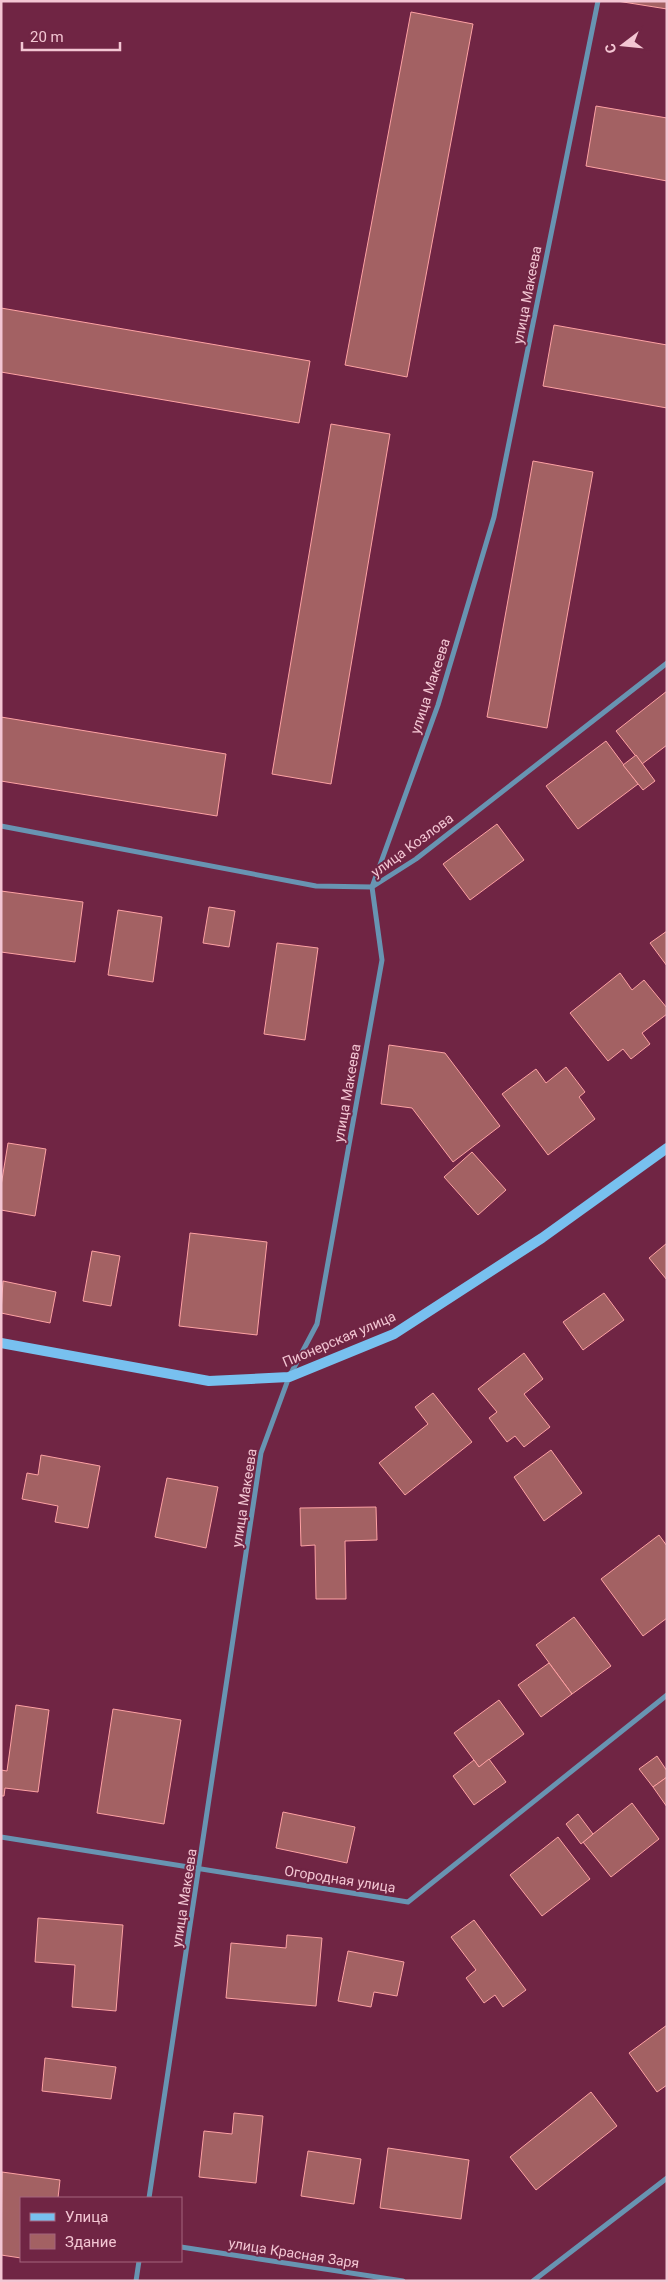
<svg xmlns="http://www.w3.org/2000/svg" width="668" height="2282" font-family="Roboto,sans-serif">
  <style>
    .building { fill: #a36163; stroke: #fea2a4 }
    .lines { fill: none; stroke-linecap: round; stroke-linejoin: round }
    .street { stroke: #6894b2; stroke-width: 5 }
    .secondary { stroke: #78c0ef; stroke-width: 10 }
    .labels { text-anchor: middle; dominant-baseline: central; stroke-width: 4; stroke-linejoin: round; paint-order: stroke }
    .street-label { font-size: 14px; fill: #f3c6d3; stroke: #702544 }
  </style>
  <rect width="100%" height="100%" fill="#702544"/>
  <g class="building">
    <polygon points="617,1 667,1 667,9"/>
    <polygon points="411,12 473,24 407,377 345,365"/>
    <polygon points="596,106 667,118 667,181 586,166"/>
    <polygon points="1,308 310,361 299,423 1,372"/>
    <polygon points="554,325 667,345 667,408 543,386"/>
    <polygon points="331,424 390,434 331,784 272,774"/>
    <polygon points="533,461 593,472 547,728 487,717"/>
    <polygon points="667,691 667,745 642,764 616,731"/>
    <polygon points="1,717 226,754 217,816 1,781"/>
    <polygon points="606,741 638,784 578,829 546,786"/>
    <polygon points="636,755 655,781 643,790 623,765"/>
    <polygon points="497,824 524,860 470,900 443,864"/>
    <polygon points="1,891 83,902 75,962 1,952"/>
    <polygon points="209,907 235,911 229,947 203,943"/>
    <polygon points="118,910 162,917 153,982 108,975"/>
    <polygon points="667,931 667,966 650,943"/>
    <polygon points="277,943 318,948 305,1040 264,1034"/>
    <polygon points="620,973 632,990 644,980 667,1008 667,1014 642,1033 650,1044 631,1059 623,1049 608,1061 570,1013"/>
    <polygon points="389,1045 445,1053 500,1126 453,1162 412,1108 381,1104"/>
    <polygon points="566,1067 585,1092 579,1097 595,1119 548,1155 502,1094 536,1069 546,1083"/>
    <polygon points="8,1143 46,1149 35,1216 1,1210 1,1186"/>
    <polygon points="472,1152 506,1190 478,1215 444,1177"/>
    <polygon points="190,1233 267,1242 257,1335 179,1326"/>
    <polygon points="667,1243 667,1280 649,1258"/>
    <polygon points="92,1251 120,1256 111,1306 83,1301"/>
    <polygon points="3,1281 56,1292 50,1323 1,1313"/>
    <polygon points="604,1293 624,1320 583,1350 563,1322"/>
    <polygon points="524,1353 543,1379 524,1394 550,1427 524,1447 515,1436 507,1442 489,1418 497,1412 478,1389"/>
    <polygon points="433,1393 472,1442 405,1495 379,1463 428,1424 415,1407"/>
    <polygon points="551,1450 582,1493 544,1521 514,1477"/>
    <polygon points="41,1455 100,1466 88,1528 55,1522 58,1506 22,1499 27,1473 38,1475"/>
    <polygon points="167,1478 218,1487 206,1548 155,1537"/>
    <polygon points="376,1507 377,1540 345,1541 346,1599 316,1599 315,1545 301,1546 300,1508"/>
    <polygon points="659,1535 667,1546 667,1618 643,1636 601,1579"/>
    <polygon points="574,1617 611,1666 572,1694 536,1645"/>
    <polygon points="549,1663 572,1694 541,1717 518,1685"/>
    <polygon points="499,1700 524,1734 479,1767 454,1733"/>
    <polygon points="16,1705 49,1710 38,1792 5,1788 4,1796 1,1796 1,1770 7,1771"/>
    <polygon points="113,1709 181,1720 164,1824 97,1813"/>
    <polygon points="657,1756 667,1771 667,1777 653,1787 639,1769"/>
    <polygon points="489,1759 506,1782 474,1805 453,1776 474,1760 479,1767"/>
    <polygon points="667,1777 667,1807 653,1787"/>
    <polygon points="632,1803 659,1839 611,1877 583,1842"/>
    <polygon points="283,1812 355,1827 347,1863 276,1848"/>
    <polygon points="578,1814 593,1834 581,1844 566,1824"/>
    <polygon points="558,1837 590,1879 542,1916 510,1875"/>
    <polygon points="38,1918 123,1925 116,2011 72,2007 75,1965 35,1962"/>
    <polygon points="474,1920 526,1990 503,2007 495,1995 484,2003 466,1978 476,1970 451,1937"/>
    <polygon points="287,1935 322,1938 316,2006 226,1998 231,1943 286,1948"/>
    <polygon points="348,1951 404,1962 397,1996 374,1992 371,2007 338,2001"/>
    <polygon points="667,2025 667,2085 657,2092 629,2053"/>
    <polygon points="45,2058 116,2067 111,2099 42,2091"/>
    <polygon points="591,2092 617,2126 536,2190 510,2157"/>
    <polygon points="234,2113 263,2116 256,2183 199,2177 204,2131 232,2134"/>
    <polygon points="388,2148 469,2160 461,2219 380,2208"/>
    <polygon points="308,2151 361,2159 354,2204 301,2196"/>
    <polygon points="2,2172 60,2180 58,2198 21,2198 21,2258 1,2255"/>
  </g>
  <g class="lines">
    <g class="street">
      <polyline points="1,826 316,886 372,887 416,859 667,663"/>
      <polyline points="1,1837 408,1902 667,1695"/>
      <polyline points="149,2198 261,1453 289,1377 317,1324 382,960 372,887 438,705 494,517 598,1"/>
      <polyline points="181,2247 403,2281"/>
      <polyline points="136,2281 139,2261"/>
      <polyline points="533,2281 667,2178"/>
    </g>
    <polyline class="secondary" points="1,1343 209,1381 289,1377 394,1334 542,1238 667,1148"/>
  </g>
  <g class="labels">
    <g class="street-label">
      <text transform="translate(527 295) rotate(-79)">улица Макеева</text>
      <text transform="translate(430 686) rotate(-72)">улица Макеева</text>
      <text transform="translate(412 845) rotate(-36)">улица Козлова</text>
      <text transform="translate(347 1093) rotate(-80)">улица Макеева</text>
      <text transform="translate(339 1339) rotate(-23)">Пионерская улица</text>
      <text transform="translate(244 1498) rotate(-81)">улица Макеева</text>
      <text transform="translate(340 1879) rotate(9)">Огородная улица</text>
      <text transform="translate(184 1898) rotate(-81)">улица Макеева</text>
      <text transform="translate(294 2253) rotate(9)">улица Красная Заря</text>
    </g>
  </g>
  <rect width="668" height="2282" fill="none" stroke="#f3c6d3" stroke-width="5"/>
  <rect x="20" y="2197" width="162" height="65" fill="#702544" stroke="#a4657d"/>
  <rect x="30" y="2213" width="25" height="8" fill="#78c0ef" stroke="#a4657d"/>
  <text x="65" y="2222" font-size="15" fill="#f3c6d3">Улица</text>
  <rect x="30" y="2234" width="25" height="15" fill="#a36163" stroke="#a4657d"/>
  <text x="65" y="2247" font-size="15" fill="#f3c6d3">Здание</text>
  <g transform="translate(623 45) rotate(254)" stroke="#702544" stroke-width="4" paint-order="stroke">
  <path d="M0-4L9 19L0 12L-9 19Z" fill="#f3c6d3"/>
  <text y="-8" font-size="14" font-weight="bold" text-anchor="middle" fill="#f3c6d3">С</text>
  </g>
  <path d="M22 42v8h98v-8" fill="none" stroke="#f3c6d3" stroke-width="2.5"/>
  <text x="30" y="42" font-size="15" fill="#f3c6d3" stroke="#702544" stroke-width="4" paint-order="stroke">20 m</text>
</svg>
